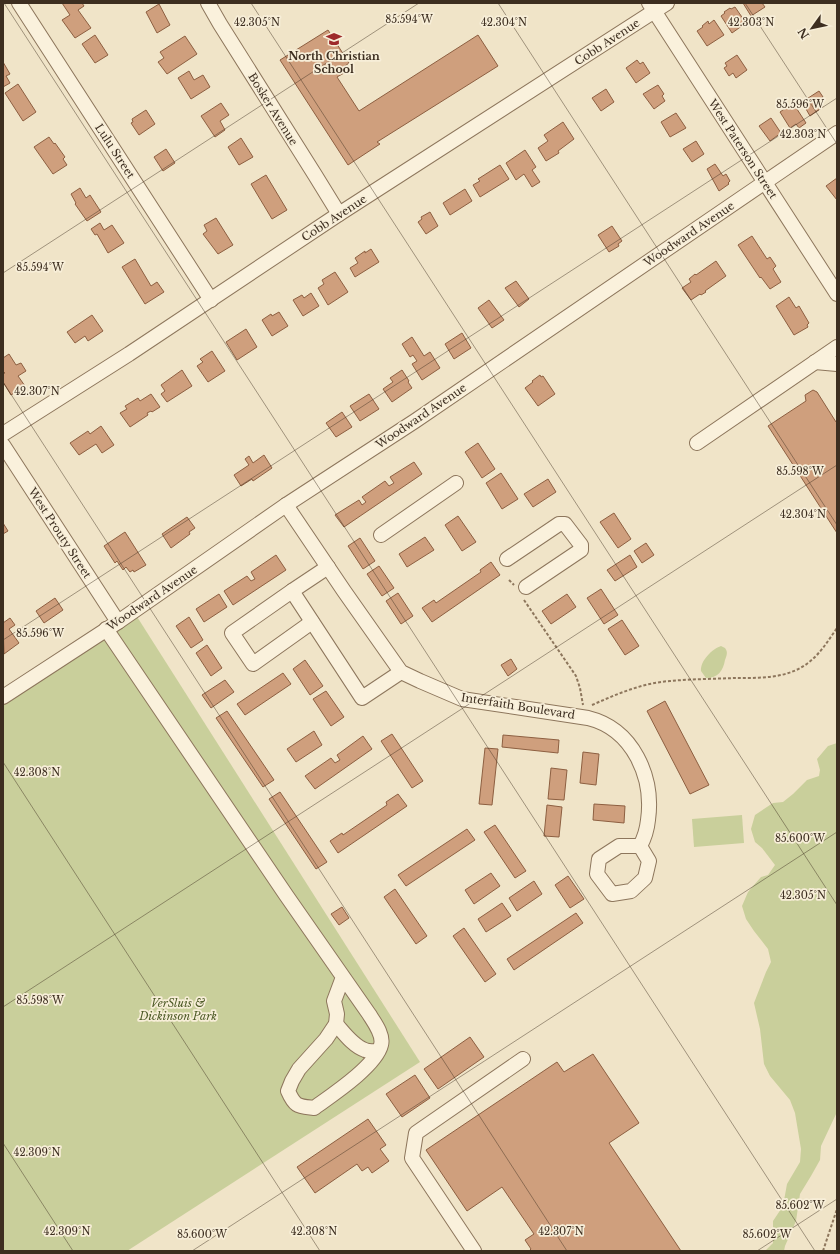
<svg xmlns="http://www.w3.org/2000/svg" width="840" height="1254" font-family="'Libre Baskerville',serif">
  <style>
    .green { fill: #c9cf9b }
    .building { fill: #cf9f7d; stroke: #8d5f41 }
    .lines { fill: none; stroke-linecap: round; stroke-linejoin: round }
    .minor-casing { stroke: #8d765c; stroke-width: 16 }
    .path { stroke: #8d765c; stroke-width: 2; stroke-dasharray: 3 2; stroke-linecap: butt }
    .minor { stroke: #faf1dc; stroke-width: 14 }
    .ticks { fill: none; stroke: #3d2e20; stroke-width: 1; stroke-opacity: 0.45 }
    .labels { text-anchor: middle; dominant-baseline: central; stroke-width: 3.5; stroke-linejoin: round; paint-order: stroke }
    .street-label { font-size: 11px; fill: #3d2e20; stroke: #f7eed8 }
    .poi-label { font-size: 11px; font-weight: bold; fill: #3d2e20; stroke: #f7eed8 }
    .park-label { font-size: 11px; font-style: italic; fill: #4d5a26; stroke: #f7eed8 }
    .ticks-label { font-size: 10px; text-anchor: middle; fill: #3d2e20; stroke: #f7eed8; stroke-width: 3.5; stroke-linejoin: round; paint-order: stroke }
  </style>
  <rect width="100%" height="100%" fill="#f0e4c8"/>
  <g class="green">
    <polygon points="134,612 420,1062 127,1251 3,1251 3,698"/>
    <path d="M721,646L725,648C728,652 727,655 725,660C723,671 718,678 706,678L701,671C700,661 712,649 721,646Z"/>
    <polygon points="837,743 837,1112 821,1146 820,1160 811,1176 800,1194 796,1221 785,1246 784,1251 765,1251 773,1243 773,1221 783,1206 787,1184 800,1162 801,1149 795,1113 790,1100 770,1076 764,1064 760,1029 754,1003 766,972 771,962 768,949 754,931 746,919 742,906 748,892 761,877 768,875 775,865 762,848 755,842 751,829 755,815 773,803 783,802 793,794 807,780 819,776 820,770 817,759 828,746"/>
    <polygon points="742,815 744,843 694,847 692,819"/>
  </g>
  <g class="building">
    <polygon points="62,3 82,3 84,6 78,10 91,28 75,38 62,20 70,15"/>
    <polygon points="743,3 762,3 765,7 751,16"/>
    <polygon points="159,4 170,25 157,33 146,12"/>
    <polygon points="735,7 746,23 732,33 721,16 725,13 724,12 730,8 731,9"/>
    <polygon points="714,20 724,35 707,46 697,31 703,27 702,26 708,21 709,24"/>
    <polygon points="328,30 349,63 341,69 344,73 337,77 359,111 478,35 498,66 377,142 380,144 348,165 280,60"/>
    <polygon points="95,35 108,55 95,63 82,44"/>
    <polygon points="185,36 197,54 167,74 158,62 164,58 160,52"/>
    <polygon points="737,55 747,70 736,78 733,73 729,76 724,68 727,66 725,63"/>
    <polygon points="637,60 640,64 643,62 650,73 636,83 626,68"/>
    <polygon points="3,62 10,74 6,76 10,83 3,87"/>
    <polygon points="189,71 194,80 203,75 210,87 191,99 178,78"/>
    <polygon points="18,84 36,112 23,121 5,93"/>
    <polygon points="658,85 664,94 662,96 665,101 654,109 643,94"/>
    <polygon points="606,89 614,102 601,111 592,98"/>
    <polygon points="819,91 823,97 819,100 823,107 810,116 802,102"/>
    <polygon points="221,103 229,115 220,121 225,130 215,137 201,116"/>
    <polygon points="793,103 806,123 799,128 796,124 790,128 780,112"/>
    <polygon points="146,110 155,124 139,135 131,123 133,122 132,119"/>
    <polygon points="676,113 686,128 670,137 661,122"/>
    <polygon points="771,118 781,133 770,141 759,126"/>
    <polygon points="563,122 574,139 558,151 559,153 546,161 538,148 548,141 544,135"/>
    <polygon points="49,137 54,144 55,143 65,157 63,159 67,165 53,174 34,147"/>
    <polygon points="241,138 253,157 239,165 228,147"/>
    <polygon points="696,141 704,154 692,162 683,149"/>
    <polygon points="166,149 175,163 163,171 154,157"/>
    <polygon points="525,150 536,167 532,170 540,182 532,187 524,174 516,180 506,163"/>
    <polygon points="715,164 723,176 726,174 730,181 728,183 729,184 719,191 707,169"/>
    <polygon points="500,165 509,179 480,197 473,185 480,181 478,179"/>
    <polygon points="266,175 287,210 272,219 251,184"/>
    <polygon points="837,178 837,200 826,186"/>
    <polygon points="80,188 86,198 90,195 101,212 87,221 75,204 76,203 71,194"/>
    <polygon points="465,189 472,201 450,215 443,203"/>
    <polygon points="430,212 438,226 426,234 418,222 422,219 421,217"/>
    <polygon points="216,218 233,245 218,254 203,234 207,231 204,225"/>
    <polygon points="100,223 104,230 112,225 124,243 108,253 97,234 95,235 91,229"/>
    <polygon points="612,226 622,241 618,244 619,246 609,252 598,235"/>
    <polygon points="752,236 767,259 770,257 776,266 773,269 781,282 770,289 761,277 760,278 738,245"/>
    <polygon points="371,249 379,262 355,277 350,268 358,263 355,258 365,251 365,253"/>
    <polygon points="135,259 151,286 157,282 164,292 145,304 122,267"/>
    <polygon points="716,261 726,276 705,291 706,292 701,295 700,294 691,300 682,288 691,282 689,279 695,274 696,275"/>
    <polygon points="335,272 348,292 328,305 318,288 324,284 322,280"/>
    <polygon points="516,281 529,299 519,307 505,288"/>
    <polygon points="311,293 319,306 303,316 293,300 302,295 304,298"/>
    <polygon points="789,297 796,308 799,306 809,323 807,325 808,327 794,335 776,306"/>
    <polygon points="489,300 504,320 492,328 478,308"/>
    <polygon points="279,312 288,326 272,336 262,320 271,314 272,316"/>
    <polygon points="92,315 103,331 88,341 85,336 75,343 67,332"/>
    <polygon points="246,329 257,347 237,360 226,342"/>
    <polygon points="462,333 471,348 454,359 445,344"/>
    <polygon points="412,337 424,356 430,352 440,368 422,380 412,364 417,361 413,355 410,357 402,344"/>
    <polygon points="212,351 225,371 208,382 197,366 203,362 200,359"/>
    <polygon points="9,354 16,365 21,363 26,371 18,376 25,386 11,395 3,382 3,374 5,373 3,371 3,358"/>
    <polygon points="182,370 192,386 167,402 161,394 165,391 161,385"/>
    <polygon points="402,370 409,381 408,382 412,388 392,402 383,389 393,382 390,378"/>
    <polygon points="540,375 541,377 543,376 555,394 538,406 525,388 533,382 532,381"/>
    <polygon points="813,390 817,392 836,422 837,422 837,533 768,426 806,401 805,395"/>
    <polygon points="151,394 160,407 152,412 151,411 147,413 148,415 130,427 120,413 127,409 125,406 138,398 140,401"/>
    <polygon points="369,394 379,409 360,421 350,406"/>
    <polygon points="342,412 352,427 336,437 326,423"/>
    <polygon points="101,426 114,445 102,453 96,444 79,455 70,443 88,431 90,434"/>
    <polygon points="478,443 495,469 482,478 465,452"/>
    <polygon points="264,455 272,468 253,481 252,479 241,486 234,475 249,465 245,459 249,456 253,463"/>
    <polygon points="414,462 422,474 344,527 335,515 359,500 362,505 366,502 362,497 385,481 389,486 394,483 390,477"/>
    <polygon points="501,473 518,499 502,509 486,483"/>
    <polygon points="548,479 556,492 533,507 524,494"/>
    <polygon points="614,513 631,539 618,548 600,522"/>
    <polygon points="458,516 476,542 462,551 445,525"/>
    <polygon points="187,517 195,528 189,532 190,534 171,548 162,534"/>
    <polygon points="3,523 8,531 3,534"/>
    <polygon points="125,532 146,565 134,572 133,570 130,572 126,567 123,570 117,561 115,563 104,546"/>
    <polygon points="425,537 434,550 407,567 399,554"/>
    <polygon points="360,538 375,561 363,569 348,546"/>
    <polygon points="646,543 654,555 642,563 634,551"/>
    <polygon points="276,555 286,570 233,605 224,591 247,576 251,581 255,579 251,572"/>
    <polygon points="630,555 637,567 615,581 607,570"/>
    <polygon points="491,562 500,575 432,622 422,608 434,600 436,603 481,572 480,570"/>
    <polygon points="379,566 394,588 382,596 367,574"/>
    <polygon points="601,589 618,615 604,624 587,598"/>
    <polygon points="398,593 413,616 401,624 386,601"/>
    <polygon points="219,594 227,607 204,622 196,609"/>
    <polygon points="567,594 576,607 551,624 542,611"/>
    <polygon points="55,598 63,610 44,623 36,611"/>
    <polygon points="189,617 203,640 191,648 176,626"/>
    <polygon points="10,618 15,625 9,629 19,643 4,654 3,623"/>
    <polygon points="622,620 639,646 625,655 608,629"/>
    <polygon points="207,645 222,668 211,676 196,653"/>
    <polygon points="511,659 517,669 508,676 501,665"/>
    <polygon points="305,660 323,686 310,695 293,669"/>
    <polygon points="283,673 291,684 245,715 237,704"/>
    <polygon points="225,680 234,692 211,708 202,695"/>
    <polygon points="326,691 344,717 331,726 313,699"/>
    <polygon points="665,701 709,785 690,794 647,711"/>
    <polygon points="227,711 274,780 263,787 216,718"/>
    <polygon points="314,731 322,745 296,762 287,749"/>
    <polygon points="392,734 423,781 412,788 381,741"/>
    <polygon points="503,735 559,740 558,753 502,747"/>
    <polygon points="363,736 372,749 315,789 305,776 331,758 335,763 340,760 337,755"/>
    <polygon points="485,748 498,749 492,805 479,804"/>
    <polygon points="583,752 599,754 596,785 580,783"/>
    <polygon points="551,768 567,770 564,800 548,799"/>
    <polygon points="280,792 327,862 316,869 269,799"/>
    <polygon points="398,794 407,806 338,853 330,841 342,833 343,835 387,805 386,802"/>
    <polygon points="594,804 625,806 624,823 593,820"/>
    <polygon points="547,805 562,807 559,837 544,836"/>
    <polygon points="495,825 526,871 515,878 484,832"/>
    <polygon points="467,829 475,840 406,886 398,875"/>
    <polygon points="491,873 500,886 474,904 465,890"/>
    <polygon points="568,876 584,899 570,908 555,885"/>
    <polygon points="534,881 542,894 517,911 509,898"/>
    <polygon points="395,889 427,936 416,944 384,897"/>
    <polygon points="502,903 511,916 486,932 478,919"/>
    <polygon points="342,907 349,918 339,925 331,914"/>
    <polygon points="576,913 583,923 514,970 507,959"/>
    <polygon points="464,928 496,974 485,982 453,936"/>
    <polygon points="470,1037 484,1057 438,1089 424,1069"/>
    <polygon points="593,1054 639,1123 609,1143 681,1251 529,1251 531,1249 525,1240 534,1234 502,1187 467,1211 426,1150 557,1062 564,1072"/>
    <polygon points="415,1075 430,1098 402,1117 386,1094"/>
    <polygon points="368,1119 386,1145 380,1149 389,1161 372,1173 368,1167 362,1171 357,1164 315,1193 297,1167"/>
  </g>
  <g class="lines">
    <defs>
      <g id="minor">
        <polyline points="19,3 211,300"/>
        <polyline points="208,3 220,24 315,175 339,214"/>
        <polyline points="649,3 837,294"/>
        <polyline points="815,362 837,364"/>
        <polyline points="3,434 129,354 339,214 667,3"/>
        <polyline points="697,443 837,347"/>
        <polyline points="3,445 118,622"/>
        <path d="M286,505L344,591L401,672L420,681L462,699L588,718C633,729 654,777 648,820C647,830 645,837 640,846H619L599,859L597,874L612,894L631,891L645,878L649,861L640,846"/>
        <polyline points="381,535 456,483"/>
        <polyline points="507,559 559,524 565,524 581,545 581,550 526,587"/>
        <polyline points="328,567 292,591 362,698 401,672"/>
        <polyline points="292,591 232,633 253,664 312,622"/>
        <path d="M106,629L286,895L369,1014C374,1022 384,1035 381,1045C376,1066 332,1095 314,1108C298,1106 295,1107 288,1091L292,1081L299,1069L326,1039L336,1024L337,1014L334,1001L343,977"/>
        <polyline points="3,697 118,622 286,505 415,421 837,133"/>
        <path d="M336,1024C344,1033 353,1046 365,1050C369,1052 374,1051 378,1051"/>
        <polyline points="474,1251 412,1158 416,1133 523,1059"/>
      </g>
    </defs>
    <use href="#minor" class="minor-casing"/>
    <g class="path">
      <polyline points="509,580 514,585"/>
      <polyline points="524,600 576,676 580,688 583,705"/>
      <path d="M592,705C617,694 642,683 670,681C691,679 713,679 734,678C759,678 787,679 808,663C820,654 828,641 837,628"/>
      <polyline points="823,1251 837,1209"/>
    </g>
    <use href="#minor" class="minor"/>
  </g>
  <path class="ticks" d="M4,3L815,1251M251,3L837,905M498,3L837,525M745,3L837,144M3,273L419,3M3,382L567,1251M3,640L837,98M3,762L320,1251M3,1007L837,465M3,1143L73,1251M192,1251L837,832M757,1251L837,1199"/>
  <defs>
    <symbol id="school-bare" viewBox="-9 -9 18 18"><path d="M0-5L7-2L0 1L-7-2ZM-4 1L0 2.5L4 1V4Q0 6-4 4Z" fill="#9e2a2b" stroke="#f7eed8" stroke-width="2.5" paint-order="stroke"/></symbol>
  </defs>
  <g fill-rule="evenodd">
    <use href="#school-bare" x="323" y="28" width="22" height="22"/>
  </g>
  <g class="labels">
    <g class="street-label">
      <text transform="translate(607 42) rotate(-33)">Cobb Avenue</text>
      <text transform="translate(273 109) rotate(58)">Bosker Avenue</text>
      <text transform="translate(743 149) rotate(57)">West Paterson Street</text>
      <text transform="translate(115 151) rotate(57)">Lulu Street</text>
      <text transform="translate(334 218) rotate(-33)">Cobb Avenue</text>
      <text transform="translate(689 234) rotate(-34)">Woodward Avenue</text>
      <text transform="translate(421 416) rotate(-34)">Woodward Avenue</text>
      <text transform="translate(60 533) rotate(57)">West Prouty Street</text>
      <text transform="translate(152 598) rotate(-34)">Woodward Avenue</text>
      <text transform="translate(518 706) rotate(9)">Interfaith Boulevard</text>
    </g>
    <g class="poi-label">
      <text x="334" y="56">North Christian<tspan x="334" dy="13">School</tspan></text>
    </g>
    <g class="park-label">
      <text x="178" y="1003">VerSluis &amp;<tspan x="178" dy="13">Dickinson Park</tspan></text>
    </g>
  </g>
  <g class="ticks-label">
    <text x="409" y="23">85.594°W</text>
    <text x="257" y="26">42.305°N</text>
    <text x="504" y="26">42.304°N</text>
    <text x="751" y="26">42.303°N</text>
    <text x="800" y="108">85.596°W</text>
    <text x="803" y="138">42.303°N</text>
    <text x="40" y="271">85.594°W</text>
    <text x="37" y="395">42.307°N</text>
    <text x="800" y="475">85.598°W</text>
    <text x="803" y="518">42.304°N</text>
    <text x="40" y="637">85.596°W</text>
    <text x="37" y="776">42.308°N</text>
    <text x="800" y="842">85.600°W</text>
    <text x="803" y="899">42.305°N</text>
    <text x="40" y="1004">85.598°W</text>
    <text x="37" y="1156">42.309°N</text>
    <text x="800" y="1209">85.602°W</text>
    <text x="67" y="1235">42.309°N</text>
    <text x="314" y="1235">42.308°N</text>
    <text x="561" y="1235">42.307°N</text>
    <text x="202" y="1238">85.600°W</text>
    <text x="767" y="1238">85.602°W</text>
  </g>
  <rect width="840" height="1254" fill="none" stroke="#3d2e20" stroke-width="8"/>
  <g transform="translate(812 28) rotate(237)" stroke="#f7eed8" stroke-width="3" paint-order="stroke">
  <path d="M0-3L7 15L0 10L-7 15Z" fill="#3d2e20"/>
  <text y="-6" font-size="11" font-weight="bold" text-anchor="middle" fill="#3d2e20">N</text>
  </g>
</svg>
